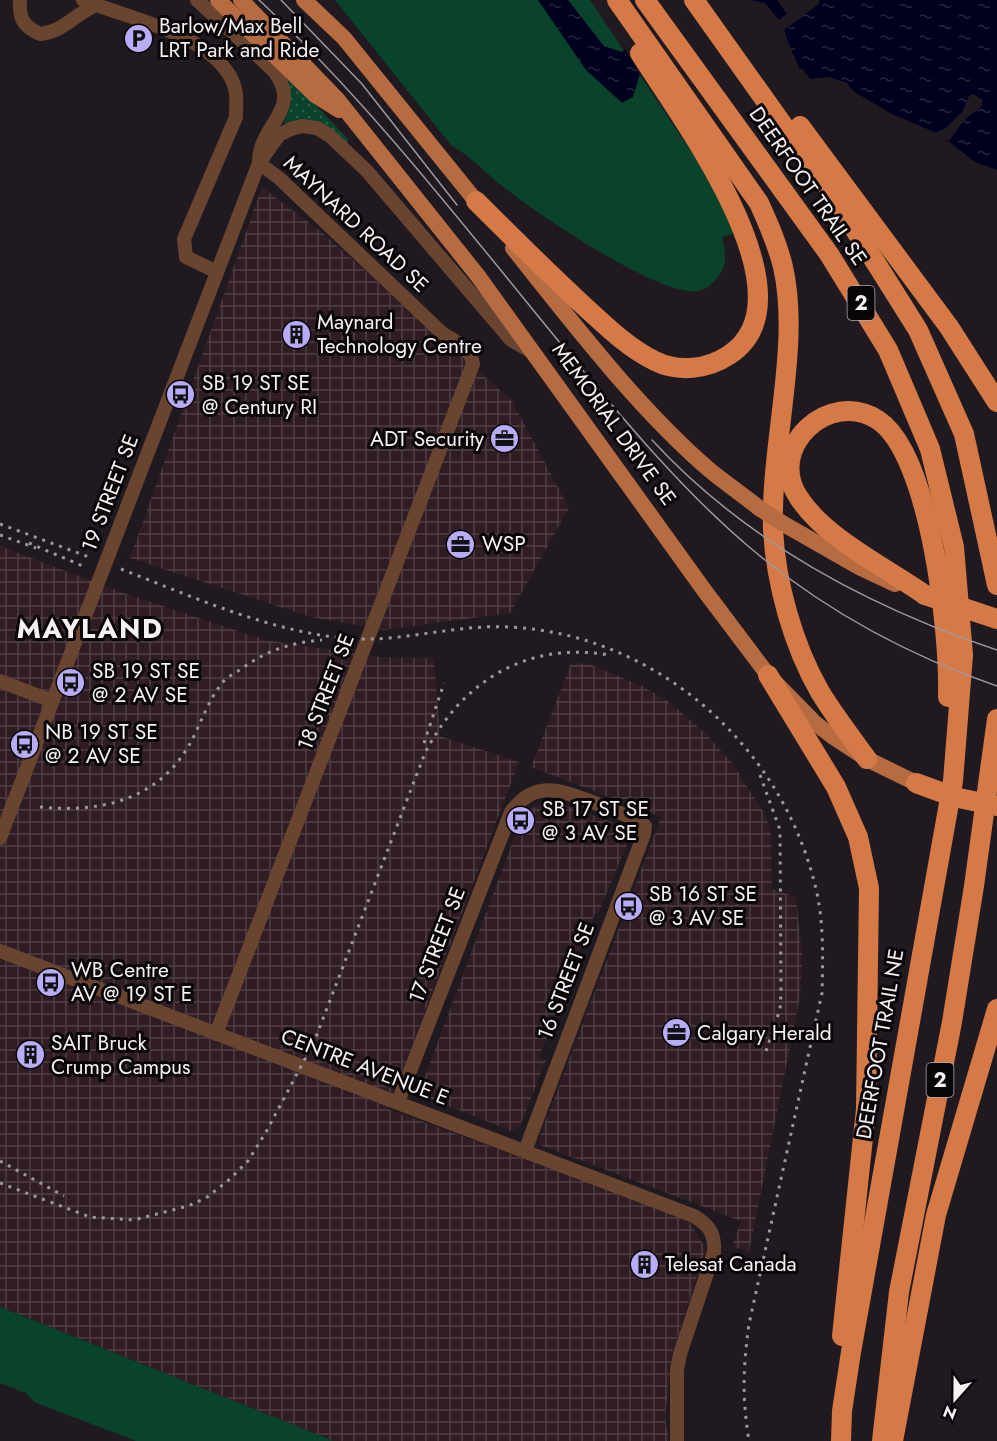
<svg xmlns="http://www.w3.org/2000/svg" width="997" height="1441" font-family="Jost,sans-serif">
  <style>
    .industrial { fill: url(#industrial-grid) }
    .grass { fill: url(#grass-dots) }
    .park { fill: #09432b }
    .water { fill: url(#water-ripples) }
    .pier { fill: #201a20 }
    .lines { fill: none; stroke-linecap: round; stroke-linejoin: round }
    .minor { stroke: #694531; stroke-width: 14 }
    .major { stroke: #b76b41; stroke-width: 16 }
    .highway { stroke: #d57a47; stroke-width: 20 }
    .tram { stroke: #9d989d; stroke-width: 1.5 }
    .rail { stroke: #9d989d; stroke-width: 3; stroke-dasharray: 3 6; stroke-linecap: butt }
    .major-bridge { stroke: #b76b41; stroke-width: 16 }
    .highway-bridge { stroke: #d57a47; stroke-width: 20 }
    .labels { text-anchor: middle; dominant-baseline: central; stroke-width: 6; stroke-linejoin: round; paint-order: stroke }
    .shield { fill: #080608; stroke: #aeaaae; stroke-width: 1.5 }
    .shield-label { font-size: 20px; font-weight: bold; fill: #f5f1f5 }
    .poi-label { font-size: 21px; fill: #f5f1f5; stroke: #080608; text-anchor: start }
    .street-label { font-size: 21px; fill: #f5f1f5; stroke: #080608 }
    .district-label { font-size: 27px; font-weight: bold; letter-spacing: 1.5px; fill: #f5f1f5; stroke: #080608 }
  </style>
  <defs>
    <pattern id="industrial-grid" width="8" height="8" patternUnits="userSpaceOnUse" patternTransform="scale(1.5)"><rect width="8" height="8" fill="#2f1d23"/><path d="M0 4h8M4 0v8" fill="none" stroke="#4e3e44"/></pattern>
    <pattern id="grass-dots" width="8" height="8" patternUnits="userSpaceOnUse" patternTransform="scale(1.5)"><rect width="8" height="8" fill="#09432b"/><path d="M2 2h.1M6 6h.1" fill="none" stroke="#2d5f4a" stroke-width="1.8" stroke-linecap="round"/></pattern>
    <pattern id="water-ripples" width="26" height="14" patternUnits="userSpaceOnUse" patternTransform="scale(1.5)"><rect width="26" height="14" fill="#00011e"/><path d="M2 4q2-2 4 0t4 0M15 11q2-2 4 0t4 0" fill="none" stroke="#26263f"/></pattern>
  </defs>
  <rect width="100%" height="100%" fill="#201a20"/>
  <g class="industrial">
    <polygon points="262,187 324,234 512,401 569,508 510,613 383,630 311,617 130,558"/>
    <polygon points="0,546 115,590 265,640 379,657 434,658 440,736 519,762 388,1109 688,1219 706,1249 672,1354 665,1417 669,1441 334,1441 0,1307"/>
    <polygon points="571,663 589,664 642,686 669,702 703,731 732,763 766,816 771,834 772,889 796,897 802,957 800,997 749,1252 732,1246 741,1221 540,1145 538,1141 661,817 531,767"/>
    <polygon points="551,800 628,828 631,835 598,914 595,913 539,1057 546,1060 520,1126 511,1131 426,1097 421,1087 524,811"/>
  </g>
  <polygon class="grass" points="290,78 349,140 346,143 286,126 284,123 291,104 287,80"/>
  <g class="park">
    <path d="M335,0H590L712,183L735,233L722,237C726,254 728,266 716,279C712,285 705,290 697,291C660,297 536,213 505,188C486,174 472,157 451,145Z"/>
    <polygon points="0,1307 334,1441 136,1441 34,1402 26,1393 0,1383"/>
  </g>
  <g class="water">
    <polygon points="538,0 568,0 604,46 622,52 625,49 640,74 633,97 622,103 586,70"/>
    <polygon points="751,0 777,0 787,14 779,20 765,3"/>
    <path d="M819,0H997V170L975,162L939,134L892,114L853,91L847,83L829,77L810,79L803,69H800C793,55 788,43 784,30L820,3Z"/>
  </g>
  <polygon class="pier" points="973,94 983,100 981,107 965,119 949,141 935,133 946,128 963,111 969,96"/>
  <g class="lines">
    <g class="minor">
      <path d="M20,0C19,19 23,26 40,34C63,32 75,14 96,5"/>
      <path d="M83,0C128,18 210,34 232,80C238,92 236,104 236,117L184,239L186,257L217,272"/>
      <polyline points="259,163 279,135 291,129 302,126 317,128 330,136 367,171 511,340 532,352"/>
      <polyline points="0,681 52,701"/>
      <path d="M0,838L259,163C258,124 305,110 273,70L197,0"/>
      <path d="M0,951L694,1216C710,1226 715,1234 714,1252L680,1354L677,1370V1441"/>
      <path d="M216,1034L473,364C471,348 454,341 442,333L279,178L259,163"/>
      <path d="M398,1102L511,812C536,778 562,791 595,803C610,809 624,814 639,821L645,826L644,834L525,1151"/>
    </g>
    <g class="major">
      <polyline points="218,0 315,95 339,110"/>
      <polyline points="241,0 337,99 478,276 704,590 768,675 815,723 832,736 867,759 916,783"/>
      <polyline points="304,0 344,38 484,211"/>
      <path d="M513,248C571,321 640,411 712,472C727,484 744,496 759,508"/>
      <polyline points="782,523 859,567 895,584"/>
    </g>
    <g class="highway">
      <path d="M617,0L759,203C768,223 778,245 783,267C801,346 770,446 773,530C776,584 793,645 820,692C834,715 851,737 867,759"/>
      <polyline points="645,0 829,254 888,350 930,449 954,547 963,655 953,781 851,1352 842,1411 841,1441"/>
      <polyline points="694,0 837,201 918,330 964,434 997,585"/>
      <polyline points="800,126 949,327 997,402"/>
      <path d="M476,201C511,236 547,272 584,306C606,326 628,348 655,361C679,373 708,369 729,355C818,297 677,113 640,53"/>
      <path d="M925,595C885,567 825,538 799,498C765,448 829,388 878,420C931,455 950,636 948,697"/>
      <polyline points="768,675 836,787 858,837 869,888 866,1109 842,1336"/>
      <polyline points="882,1441 899,1292 952,1022 974,886 997,719"/>
      <polyline points="893,1441 936,1215 997,1009"/>
    </g>
    <g class="tram">
      <path d="M259,0C374,107 470,234 570,355C626,422 681,489 748,546C821,608 907,655 997,686"/>
      <polyline points="281,0 362,84 457,205"/>
      <path d="M652,440C744,540 869,607 997,650"/>
    </g>
    <g class="rail">
      <polyline points="0,524 89,557"/>
      <polyline points="0,535 36,548"/>
      <polyline points="29,543 85,567"/>
      <path d="M121,569C193,597 264,629 341,638C398,644 453,624 509,627C654,634 778,742 814,881C824,917 823,955 822,993L749,1324C743,1368 742,1397 749,1441"/>
      <polyline points="424,743 444,683"/>
      <polyline points="760,775 780,830 781,992 780,1009 766,1051"/>
      <path d="M40,807C98,813 156,801 188,747C200,727 207,701 223,682C227,677 235,673 241,669C268,650 289,643 322,640"/>
      <polyline points="0,1161 64,1196"/>
      <path d="M0,1183L90,1217L134,1220L188,1206L206,1198L230,1179L248,1161L266,1132L314,1042L425,753C462,681 527,641 609,655"/>
    </g>
    <polyline class="major-bridge" points="759,508 782,523"/>
    <g class="highway-bridge">
      <polyline points="925,595 997,619"/>
      <polyline points="916,783 954,797 997,806"/>
    </g>
  </g>
  <defs>
    <symbol id="parking-disc" viewBox="-11 -11 22 22"><circle r="9.5" fill="#b8abf7" stroke="#080608"/><path d="M-3.5-5.5H1a3.5 3.5 0 0 1 0 7H-1V5.5H-3.5ZM-1-3.4V-.6H.8a1.4 1.4 0 0 0 0-2.8Z" fill="#111"/></symbol>
    <symbol id="building-disc" viewBox="-11 -11 22 22"><circle r="9.5" fill="#b8abf7" stroke="#080608"/><path d="M-4-6H4V6H1V3H-1V6H-4ZM-2.5-4.3h1.7v1.8h-1.7ZM.8-4.3h1.7v1.8H.8ZM-2.5-1h1.7V.8h-1.7ZM.8-1h1.7V.8H.8Z" fill="#111"/></symbol>
    <symbol id="bus-disc" viewBox="-11 -11 22 22"><circle r="9.5" fill="#b8abf7" stroke="#080608"/><path d="M-5-6H5V4H4V6H2V4H-2V6H-4V4H-5ZM-3.5-4V0h7V-4ZM-3.5 1.2v1.5H-2V1.2ZM2 1.2v1.5H3.5V1.2Z" fill="#111"/></symbol>
    <symbol id="office-disc" viewBox="-11 -11 22 22"><circle r="9.5" fill="#b8abf7" stroke="#080608"/><path d="M-6-3h4V-5.5h4V-3h4V5H-6ZM-1-4.5V-3h2v-1.5ZM-6 0V1H6V0Z" fill="#111"/></symbol>
  </defs>
  <g fill-rule="evenodd">
    <use href="#parking-disc" x="122" y="22" width="33" height="33"/>
    <use href="#building-disc" x="280" y="318" width="33" height="33"/>
    <use href="#bus-disc" x="164" y="378" width="33" height="33"/>
    <use href="#office-disc" x="488" y="422" width="33" height="33"/>
    <use href="#office-disc" x="444" y="528" width="33" height="33"/>
    <use href="#bus-disc" x="54" y="666" width="33" height="33"/>
    <use href="#bus-disc" x="8" y="728" width="33" height="33"/>
    <use href="#bus-disc" x="504" y="804" width="33" height="33"/>
    <use href="#bus-disc" x="612" y="890" width="33" height="33"/>
    <use href="#bus-disc" x="34" y="966" width="33" height="33"/>
    <use href="#office-disc" x="660" y="1016" width="33" height="33"/>
    <use href="#building-disc" x="14" y="1038" width="33" height="33"/>
    <use href="#building-disc" x="628" y="1248" width="33" height="33"/>
  </g>
  <g class="labels">
    <g class="shield">
      <rect x="847.5" y="286" width="27" height="34" rx="4.5"/>
      <rect x="926.5" y="1063" width="27" height="34" rx="4.5"/>
    </g>
    <g class="shield-label">
      <text x="861" y="303">2</text>
      <text x="940" y="1080">2</text>
    </g>
    <g class="poi-label">
      <text x="159" y="26">Barlow/Max Bell<tspan x="159" dy="24">LRT Park and Ride</tspan></text>
      <text x="317" y="322">Maynard<tspan x="317" dy="24">Technology Centre</tspan></text>
      <text x="202" y="383">SB 19 ST SE<tspan x="202" dy="24">@ Century RI</tspan></text>
      <text x="484" y="439" text-anchor="end">ADT Security</text>
      <text x="482" y="544">WSP</text>
      <text x="92" y="671">SB 19 ST SE<tspan x="92" dy="24">@ 2 AV SE</tspan></text>
      <text x="45" y="732">NB 19 ST SE<tspan x="45" dy="24">@ 2 AV SE</tspan></text>
      <text x="542" y="809">SB 17 ST SE<tspan x="542" dy="24">@ 3 AV SE</tspan></text>
      <text x="649" y="894">SB 16 ST SE<tspan x="649" dy="24">@ 3 AV SE</tspan></text>
      <text x="71" y="970">WB Centre<tspan x="71" dy="24">AV @ 19 ST E</tspan></text>
      <text x="697" y="1033">Calgary Herald</text>
      <text x="51" y="1043">SAIT Bruck<tspan x="51" dy="24">Crump Campus</tspan></text>
      <text x="665" y="1264">Telesat Canada</text>
    </g>
    <g class="street-label">
      <text transform="translate(808 186) rotate(55)">DEERFOOT TRAIL SE</text>
      <text transform="translate(356 224) rotate(43)">MAYNARD ROAD SE</text>
      <text transform="translate(614 424) rotate(54)">MEMORIAL DRIVE SE</text>
      <text transform="translate(110 493) rotate(-69)">19 STREET SE</text>
      <text transform="translate(326 692) rotate(-69)">18 STREET SE</text>
      <text transform="translate(437 945) rotate(-69)">17 STREET SE</text>
      <text transform="translate(566 981) rotate(-69)">16 STREET SE</text>
      <text transform="translate(880 1044) rotate(-80)">DEERFOOT TRAIL NE</text>
      <text transform="translate(365 1067) rotate(21)">CENTRE AVENUE E</text>
    </g>
    <g class="district-label">
      <text x="90" y="628">MAYLAND</text>
    </g>
  </g>
  <g transform="translate(955 1399) rotate(201)" stroke="#080608" stroke-width="4.5" paint-order="stroke">
  <path d="M0-4.5L10 22L0 15L-10 22Z" fill="#f5f1f5"/>
  <text y="-9" font-size="16" font-weight="bold" text-anchor="middle" fill="#f5f1f5">N</text>
  </g>
</svg>
